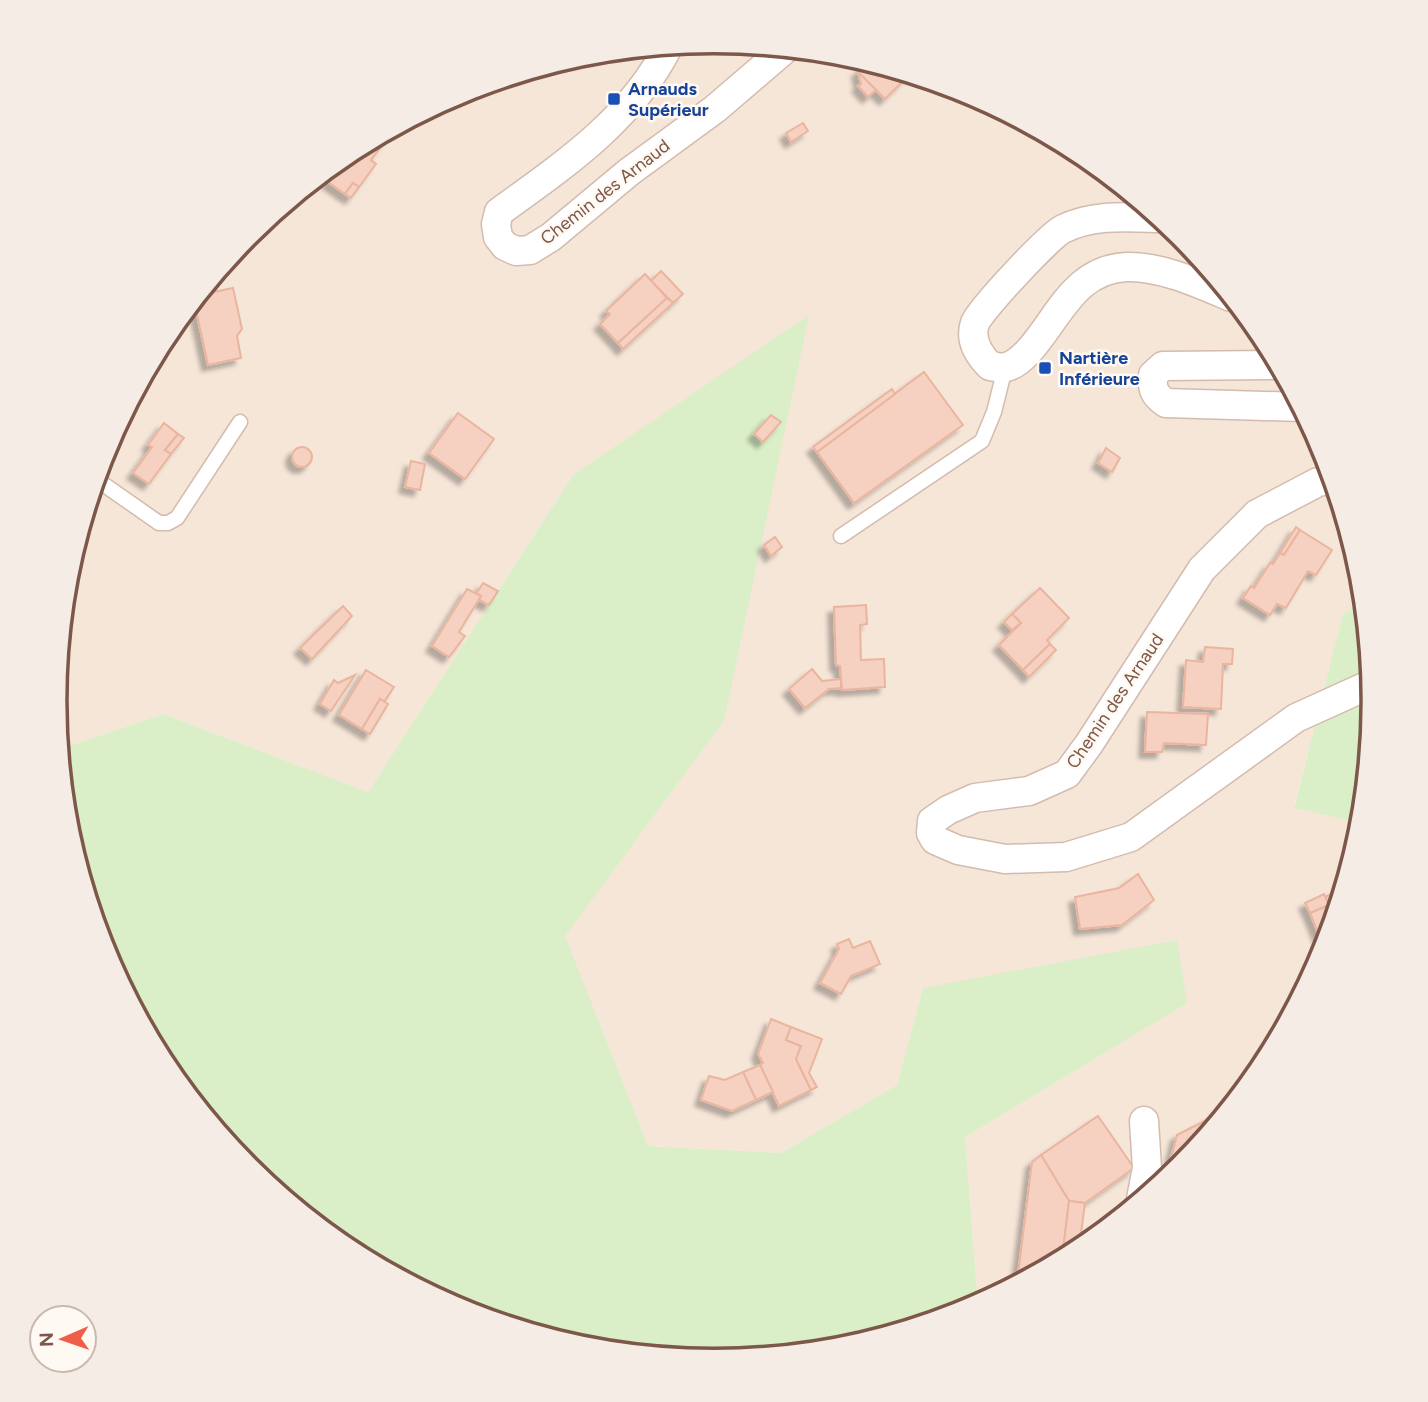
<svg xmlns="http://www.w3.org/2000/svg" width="1428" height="1402" font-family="Figtree,sans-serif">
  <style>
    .residential { fill: #f6e6d8 }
    .green { fill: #daeec7 }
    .building { fill: #f6d0c0; stroke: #eab59f; stroke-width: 2; filter: url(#shadow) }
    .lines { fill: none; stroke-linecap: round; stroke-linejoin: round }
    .lane-casing { stroke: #d3bbae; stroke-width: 17 }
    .street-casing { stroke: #d3bbae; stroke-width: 31 }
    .lane { stroke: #fff; stroke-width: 14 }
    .street { stroke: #fff; stroke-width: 28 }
    .transit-dot { fill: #1a4fb4; stroke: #fff9f3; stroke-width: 2.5 }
    .labels { text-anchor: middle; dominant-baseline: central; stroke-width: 5; stroke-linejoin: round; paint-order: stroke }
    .transit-label { font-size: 18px; font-weight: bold; fill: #164399; stroke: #fff9f3; text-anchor: start }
    .street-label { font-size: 18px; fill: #7d584a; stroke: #fff9f3 }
    .rim { fill: none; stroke: #7d584a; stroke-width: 3.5 }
  </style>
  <defs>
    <filter id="shadow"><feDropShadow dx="-6" dy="6" stdDeviation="2" flood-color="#0004"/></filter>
  </defs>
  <rect width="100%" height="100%" fill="#fef5eb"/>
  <polygon class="residential" points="714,42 843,55 967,92 1080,153 1180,235 1262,335 1323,449 1360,573 1364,606 1343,614 1294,807 1361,823 1323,954 1262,1067 1180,1167 1080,1249 978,1304 965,1137 1186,1003 923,988 897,1085 781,1153 648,1146 564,936 724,721 573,475 368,792 163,714 60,749 55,701 68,572 105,448 166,335 248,235 348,153 462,92 586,55"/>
  <g class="green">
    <polygon points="809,315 724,721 565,936 648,1146 781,1153 897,1085 923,988 1177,940 1187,1003 965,1137 978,1304 966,1310 842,1347 714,1360 585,1347 461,1310 348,1249 248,1167 166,1067 105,953 68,829 60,749 163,714 368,792 573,475"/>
    <polygon points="1364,606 1373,701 1361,823 1294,808 1343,613"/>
  </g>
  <g class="building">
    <polygon points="868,62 909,75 885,99 858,72"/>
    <polygon points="858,72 876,90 868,97 858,86 861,84"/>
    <polygon points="803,123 808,131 791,142 786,133"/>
    <polygon points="384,134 388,137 371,160 376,164 359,187 353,183 345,194 328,182 337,170 332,166 348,153"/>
    <polygon points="353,183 359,187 351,198 345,194"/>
    <polygon points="661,271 683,294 673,303 651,281"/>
    <polygon points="645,274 667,298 618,343 600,324 610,314 606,311"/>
    <polygon points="233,288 242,329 237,336 241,358 208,365 194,301 199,295"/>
    <polygon points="667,298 673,303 623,349 618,343"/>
    <polygon points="924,372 963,425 854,503 817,452"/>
    <polygon points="892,389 895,394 817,452 813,447"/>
    <polygon points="458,413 494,439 465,479 429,453"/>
    <polygon points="771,415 781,422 763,442 754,434"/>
    <polygon points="164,423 178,434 165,450 171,454 149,484 133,473 152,447 148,445"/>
    <polygon points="178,434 184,438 171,454 165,450"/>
    <circle cx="302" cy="457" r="10"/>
    <polygon points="1106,448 1120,458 1112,472 1098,463"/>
    <polygon points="411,461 425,464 420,490 405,487"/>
    <polygon points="1296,527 1300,530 1284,555 1280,553"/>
    <polygon points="1300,530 1332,550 1316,575 1308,571 1286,608 1277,604 1270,615 1243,598 1251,586 1254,588 1270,563 1273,564 1280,553 1284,555"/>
    <polygon points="775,537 782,547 771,556 764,545"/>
    <polygon points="483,583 498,591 489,605 479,600 481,596 476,594"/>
    <polygon points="1040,588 1069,618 1047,640 1050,644 1023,670 999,645 1021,623 1012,614"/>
    <polygon points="467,589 481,596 459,632 465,636 449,657 432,646"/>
    <polygon points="866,605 867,624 860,625 861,660 884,659 885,687 842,690 840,666 836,665 834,607"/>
    <polygon points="343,606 352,616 312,659 300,648"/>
    <polygon points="1012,614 1021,623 1012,630 1004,622"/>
    <polygon points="1050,644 1056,650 1029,677 1023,670"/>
    <polygon points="1205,647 1233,649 1232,664 1223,664 1221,709 1183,707 1186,660 1203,662"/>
    <polygon points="812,669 822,681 841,679 841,688 829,689 805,708 789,689"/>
    <polygon points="366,670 394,687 384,702 380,699 362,729 339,715"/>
    <polygon points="355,675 331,711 320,704 334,680 338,683"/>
    <polygon points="380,699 388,704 370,734 362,729"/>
    <polygon points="1147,712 1208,714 1206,745 1164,743 1162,752 1145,752"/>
    <polygon points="1138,874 1154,900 1122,925 1080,929 1075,897 1119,888"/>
    <polygon points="1342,889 1323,954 1321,957 1321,940 1310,913 1329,905 1325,897"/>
    <polygon points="1324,894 1329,905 1310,913 1305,903"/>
    <polygon points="849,939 853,948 870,941 880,964 851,976 841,994 820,983 839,949 837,944"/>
    <polygon points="771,1019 791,1027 786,1040 801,1046 796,1059 811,1090 779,1106 760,1065 763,1063 758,1054"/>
    <polygon points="791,1027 822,1039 809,1073 817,1087 811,1090 796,1059 801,1046 786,1040"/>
    <polygon points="760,1065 773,1092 756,1100 743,1072"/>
    <polygon points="743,1072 756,1100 732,1111 701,1100 709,1076 725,1080"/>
    <polygon points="1228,1109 1180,1167 1175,1171 1168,1170 1177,1135"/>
    <polygon points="1098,1116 1134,1168 1085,1203 1069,1201 1041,1155"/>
    <polygon points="1041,1155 1069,1201 1062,1259 1017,1283 1032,1162"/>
    <polygon points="1069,1201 1085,1203 1079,1249 1062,1259"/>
  </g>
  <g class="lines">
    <defs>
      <g id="lane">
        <polyline points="96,479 159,523 168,523 177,518 240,422"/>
        <polyline points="841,536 982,441 994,412 1005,368"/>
      </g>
      <g id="street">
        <path d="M668,47C631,120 564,165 499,212L496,224L498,237L505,246L516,251L530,250L551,237L629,172L715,109L785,49"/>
        <path d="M1159,218C1127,217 1093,214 1063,229C1049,236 981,309 975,323C969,340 979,355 990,366C995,367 1001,368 1006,367C1015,365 1022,358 1028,352C1059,318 1074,269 1127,267C1161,266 1200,284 1231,297"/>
        <path d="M1278,365L1163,366L1153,375C1152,389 1154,395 1166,403L1301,407"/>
        <polyline points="1332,480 1318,482 1257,514 1202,569 1089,744 1067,774 1029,791 975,798 948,810 932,821 931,833 935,840 958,850 1005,859 1066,857 1131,837 1296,718 1371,684"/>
        <polyline points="1141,1199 1147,1168 1144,1121"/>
      </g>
    </defs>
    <use href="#lane" class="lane-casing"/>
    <use href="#street" class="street-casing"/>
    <use href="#lane" class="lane"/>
    <use href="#street" class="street"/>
  </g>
  <g class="transit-dot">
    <rect x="607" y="92" width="14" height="14" rx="3.5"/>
    <rect x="1038" y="361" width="14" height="14" rx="3.5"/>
  </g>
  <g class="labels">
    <g class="transit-label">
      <text x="628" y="89">Arnauds<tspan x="628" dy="21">Supérieur</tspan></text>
      <text x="1059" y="358">Nartière<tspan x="1059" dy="21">Inférieure</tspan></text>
    </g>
    <g class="street-label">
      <text transform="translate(605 192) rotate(-38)">Chemin des Arnaud</text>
      <text transform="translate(1115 701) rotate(-56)">Chemin des Arnaud</text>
    </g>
  </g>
  <path d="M0 0H1428V1402H0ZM67 701a647 647 0 1 1 1294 0a647 647 0 1 1-1294 0Z" fill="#f5ece5" fill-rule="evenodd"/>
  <path class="rim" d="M67 701a647 647 0 1 1 1294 0a647 647 0 1 1-1294 0Z"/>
  <g transform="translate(63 1339) rotate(268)"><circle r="33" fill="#fff9f3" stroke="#cbb9af" stroke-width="2"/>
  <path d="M0-5L12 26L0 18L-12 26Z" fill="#ef5e48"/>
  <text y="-10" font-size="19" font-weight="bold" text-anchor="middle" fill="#7d584a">N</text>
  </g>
</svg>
